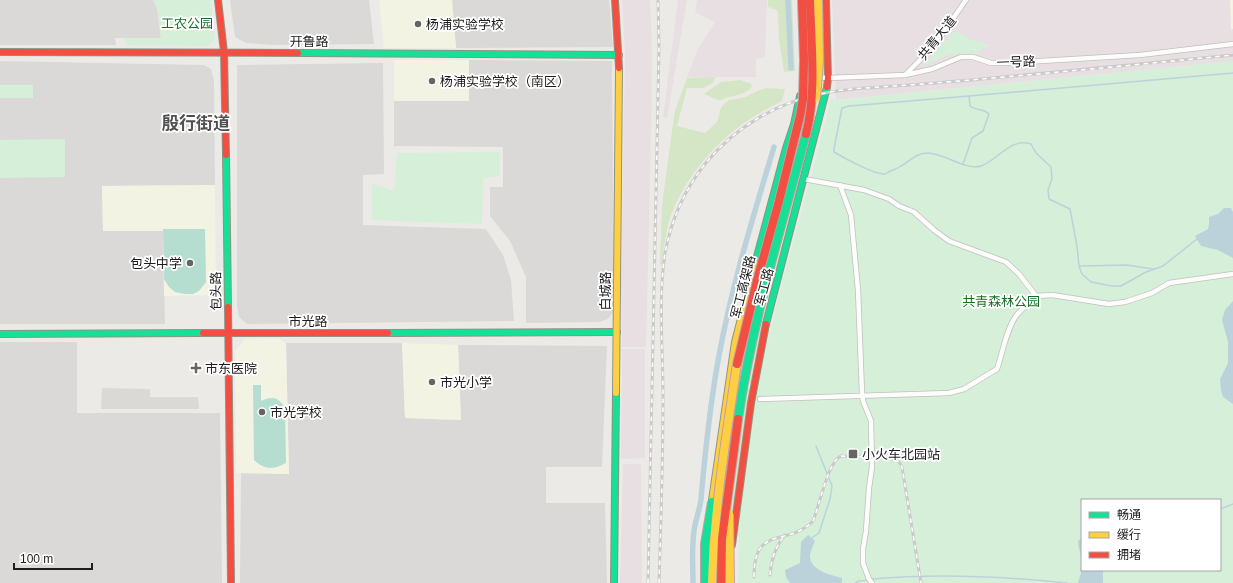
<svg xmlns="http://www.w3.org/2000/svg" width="1233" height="583" font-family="Arial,'Noto Sans SC',sans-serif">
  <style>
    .residential { fill: #dad9d7 }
    .industrial { fill: #e8dfe3 }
    .education { fill: #f2f3e2 }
    .grass { fill: #d5e6c7 }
    .park { fill: #d6efd8; fill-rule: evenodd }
    .pitch { fill: #b5ded1 }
    .water { fill: #bcd2db }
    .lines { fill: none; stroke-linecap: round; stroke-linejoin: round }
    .stream { stroke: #bcd2db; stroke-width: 1.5 }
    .canal { stroke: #bcd2db; stroke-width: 5.5 }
    .street-casing { stroke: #c1c0be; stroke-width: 6 }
    .fast-casing { stroke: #909380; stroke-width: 8 }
    .slow-casing { stroke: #909380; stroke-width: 8 }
    .jam-casing { stroke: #909380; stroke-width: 8 }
    .street { stroke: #fcfcfb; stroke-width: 4.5 }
    .fast { stroke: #16e098; stroke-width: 6 }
    .slow { stroke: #ffcf43; stroke-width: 6 }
    .jam { stroke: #f24e42; stroke-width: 6 }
    .rail-casing { stroke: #cacac9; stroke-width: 3 }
    .rail { stroke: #fff; stroke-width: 1.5; stroke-dasharray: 4.5; stroke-linecap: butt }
    .fast-bridge-casing { stroke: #bda1a6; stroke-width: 10; stroke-linecap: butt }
    .slow-bridge-casing { stroke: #bda1a6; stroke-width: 10; stroke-linecap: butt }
    .jam-bridge-casing { stroke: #bda1a6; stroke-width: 10; stroke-linecap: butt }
    .fast-bridge { stroke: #16e098; stroke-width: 8 }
    .slow-bridge { stroke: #ffcf43; stroke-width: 8 }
    .jam-bridge { stroke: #f24e42; stroke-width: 8 }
    .poi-dot { fill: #656563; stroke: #fff; stroke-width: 1.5 }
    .labels { text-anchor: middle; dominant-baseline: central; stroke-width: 3.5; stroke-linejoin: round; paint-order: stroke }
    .park-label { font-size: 13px; fill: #166f27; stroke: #fff }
    .poi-label { font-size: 13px; fill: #1d1d1d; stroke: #fff; text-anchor: start }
    .street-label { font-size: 13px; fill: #1d1d1d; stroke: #fff }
    .district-label { font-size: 17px; font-weight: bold; fill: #505050; stroke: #fff }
  </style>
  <rect width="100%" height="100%" fill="#ebeae6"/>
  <g class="residential">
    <polygon points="0,0 153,0 157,8 161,39 115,38 116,45 0,45"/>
    <polygon points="230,0 369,0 374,44 272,45 246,43 235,37"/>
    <polygon points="452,0 609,0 613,47 456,48"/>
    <polygon points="469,60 612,61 614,311 608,319 599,322 526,323 526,277 510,241 490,216 490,187 503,187 503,147 394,146 394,101 469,101"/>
    <polygon points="0,61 204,65 211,69 214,81 215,185 102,186 103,231 163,231 165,324 0,324"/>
    <polygon points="383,63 384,174 363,175 363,225 486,229 503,255 511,280 514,321 247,324 239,317 237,306 237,65"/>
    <polygon points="0,342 77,342 77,413 220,413 222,583 0,583"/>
    <polygon points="286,343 402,343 405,418 461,420 458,345 607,346 602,467 546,467 546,503 605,503 607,583 240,583 241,473 289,474"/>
    <polygon points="102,388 150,389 150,397 198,397 199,409 101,409"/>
  </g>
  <g class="industrial">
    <polygon points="622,0 650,0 652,55 651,135 646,347 622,347 621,277 625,54"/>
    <polygon points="678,0 687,0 667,118 663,117"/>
    <polygon points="697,0 767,0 765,57 756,60 756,77 687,77 698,49 715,22 695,12"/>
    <polygon points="832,0 1233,0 1233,61 836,100"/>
    <polygon points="622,349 645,349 645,458 621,459"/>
    <polygon points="623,464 641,464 642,583 620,583"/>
  </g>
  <g class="education">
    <polygon points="379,0 452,0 456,48 384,48"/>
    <polygon points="1230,0 1233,0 1233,29 1231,29"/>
    <rect x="394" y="60" width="75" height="41"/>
    <polygon points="215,185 216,295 164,296 163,231 103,231 102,186"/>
    <polygon points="279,338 286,343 289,474 236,473 235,351 245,339"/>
    <polygon points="402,343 458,345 461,420 405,418"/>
  </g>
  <g class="grass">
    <polygon points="768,0 792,0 795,71 784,72 779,40 778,14 777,10 768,7"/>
    <path d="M715,77L713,83L703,88H687L677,126L705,133L717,122L721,108L724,104L729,100L746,97L757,91L766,88L785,89L782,101C771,107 760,112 750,119C715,141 679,184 668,225C665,238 663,252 662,264L660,265L662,206L670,145L675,111L687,78Z"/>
    <path d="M740,80L750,83L752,86C747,96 730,95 721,100H718L704,94L721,82Z"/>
    <polygon points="820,99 761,331 751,383 736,381 804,103"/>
    <polygon points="734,386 751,388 729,540 715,538"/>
  </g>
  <g class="park">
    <polygon points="153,0 211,0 215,40 207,46 126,45 123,38 161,38 157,8"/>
    <path d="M955,30C966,38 976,42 990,45L976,53L950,54L923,66Z"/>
    <path d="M1233,61V583H738C739,563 738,542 740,522C742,480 749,438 756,396C775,296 807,198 831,99L840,100ZM1082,500H1220V570H1082Z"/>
    <rect x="0" y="85" width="33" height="13"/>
    <polygon points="65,139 65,177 0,178 0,140"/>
    <polygon points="499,152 500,176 483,178 482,224 372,220 372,184 394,191 397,153"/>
  </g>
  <g class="pitch">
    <polygon points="163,229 205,229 206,282 199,291 193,294 184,294 175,292 169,287 164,279"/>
    <path d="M253,385H261V401C272,396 278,397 285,407L286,463C273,470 265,470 254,460Z"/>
  </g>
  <g class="water">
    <polygon points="1224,208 1231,208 1233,212 1233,258 1218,250 1201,246 1195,236 1208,229 1209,224 1209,217 1218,214"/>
    <polygon points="1233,301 1233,404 1223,397 1221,390 1220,379 1228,363 1228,342 1222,320 1225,310"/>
    <path d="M808,535L815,541C813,546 810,552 810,556C810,571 832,575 842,578V583H790L786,577L785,570L800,563L801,542Z"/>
    <path d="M1082,537V570H1103V583H1078C1080,576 1083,568 1082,560C1081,553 1078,548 1078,541Z"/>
  </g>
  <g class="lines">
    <g class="stream">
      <polyline points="969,96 1233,73"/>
      <path d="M963,164L972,138L983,131L989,114C983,108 976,111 970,106L969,96L849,106L842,108L834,149V152C844,158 875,175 885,174C887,174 888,172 890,171C894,170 898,168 901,166C910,161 916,153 928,153C943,153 967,171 981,166C998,160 1011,137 1031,144L1036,153L1051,167L1052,179L1048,190L1049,199L1070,209L1077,246L1079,266L1082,274L1091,282L1112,286H1121L1146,272L1163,266L1197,239"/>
      <polyline points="1079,266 1127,265 1153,269"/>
      <polyline points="1220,509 1233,504"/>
      <polyline points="810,539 819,533 830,499 832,486 816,446"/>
      <path d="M872,579C938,573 1001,576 1067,583"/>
      <polyline points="855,583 859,581 868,580"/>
    </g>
    <g class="canal">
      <polyline points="788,0 791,68"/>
      <path d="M693,583C693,564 691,544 695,525C697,516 700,508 701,499C705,453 710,406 718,361C731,288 753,217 774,147"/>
    </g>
    <defs>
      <g id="street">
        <polyline points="905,75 933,47 966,0"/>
        <polyline points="802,76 828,78 905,75 932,69 961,57 973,57 991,63 1008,63 1140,55 1233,44"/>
        <polyline points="804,179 864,190 889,199 899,206 914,212 934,230 949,241 1006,262 1019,274 1036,296"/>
        <polyline points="840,185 851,215 858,290 862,393 863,401 871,421 872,467 869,488 866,531 863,549 863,563 869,579 872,583"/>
        <path d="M760,399L949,393L964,389L997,369C1003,352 1006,330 1016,316C1022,308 1031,303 1036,296L1052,295L1109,304L1125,302L1152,293L1169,283L1233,274"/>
      </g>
      <g id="fast">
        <polyline points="298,53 619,55"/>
        <polyline points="226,155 228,307"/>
        <polyline points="755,264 786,148 794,124 800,96"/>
        <polyline points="766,324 827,87"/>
        <polyline points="388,333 617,332"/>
        <polyline points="0,334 203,333"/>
        <polyline points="614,583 616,393"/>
      </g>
      <g id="slow">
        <polyline points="616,393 619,68"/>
        <polyline points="711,507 735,342 755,264"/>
      </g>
      <g id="jam">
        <polyline points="218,0 224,52 226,155"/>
        <polyline points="615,0 619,68"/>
        <polyline points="826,0 828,78 827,87"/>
        <polyline points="0,52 298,53"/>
        <polyline points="228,307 231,583"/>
        <polyline points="203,333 388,333"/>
        <polyline points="732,545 751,403 766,324"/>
      </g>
    </defs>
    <use href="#street" class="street-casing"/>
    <use href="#fast" class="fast-casing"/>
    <use href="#slow" class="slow-casing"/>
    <use href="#jam" class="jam-casing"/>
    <use href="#street" class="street"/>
    <use href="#fast" class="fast"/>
    <use href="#slow" class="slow"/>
    <use href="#jam" class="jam"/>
    <defs>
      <g id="rail">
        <path d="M770,575C771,560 775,547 785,535"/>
        <path d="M754,577C754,523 787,548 813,521C819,507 828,461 841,456L890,458L899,462L902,467L921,583"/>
        <polyline points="648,583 659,48 658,0"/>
        <path d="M659,583C661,521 663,458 663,396C663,348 658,300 665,253C671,221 685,189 705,164C736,126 778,102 825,93C848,88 871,88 894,86C927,84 960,81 992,78C1073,71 1153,63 1233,55"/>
      </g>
    </defs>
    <use href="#rail" class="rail-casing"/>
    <use href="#rail" class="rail"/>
    <defs>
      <g id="fast-bridge">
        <path d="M738,419C752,322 781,228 806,134"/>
        <polyline points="705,583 705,544 712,502"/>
      </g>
      <g id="slow-bridge">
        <polyline points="816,97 819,63 818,0"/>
        <polyline points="729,514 730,583"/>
        <path d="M712,583C714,509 726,437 737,364"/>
      </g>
      <g id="jam-bridge">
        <path d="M806,134C817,92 811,43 810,0"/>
        <polyline points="737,364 758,277 779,201 800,116 803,99 804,60 802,0"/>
        <polyline points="721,583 722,539 738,419"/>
      </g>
    </defs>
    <use href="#fast-bridge" class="fast-bridge-casing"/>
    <use href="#slow-bridge" class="slow-bridge-casing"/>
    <use href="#jam-bridge" class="jam-bridge-casing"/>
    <use href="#fast-bridge" class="fast-bridge"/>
    <use href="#slow-bridge" class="slow-bridge"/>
    <use href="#jam-bridge" class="jam-bridge"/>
  </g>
  <g class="poi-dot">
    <circle cx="418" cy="24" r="4"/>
    <circle cx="432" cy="81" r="4"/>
    <circle cx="190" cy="263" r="4"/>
    <path d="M194 362h4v4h4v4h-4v4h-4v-4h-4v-4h4z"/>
    <circle cx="432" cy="382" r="4"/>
    <circle cx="262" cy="412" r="4"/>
    <rect x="848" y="449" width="10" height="10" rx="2"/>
  </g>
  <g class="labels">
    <g class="park-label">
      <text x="187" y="23">工农公园</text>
      <text x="1001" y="301">共青森林公园</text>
    </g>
    <g class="poi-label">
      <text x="426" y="24">杨浦实验学校</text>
      <text x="440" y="81">杨浦实验学校（南区）</text>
      <text x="182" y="263" text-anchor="end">包头中学</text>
      <text x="205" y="368">市东医院</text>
      <text x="440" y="382">市光小学</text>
      <text x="270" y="412">市光学校</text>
      <text x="862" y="454">小火车北园站</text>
    </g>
    <g class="street-label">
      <text transform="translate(937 38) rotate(-51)">共青大道</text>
      <text x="309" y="41">开鲁路</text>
      <text transform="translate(1016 62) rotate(-2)">一号路</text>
      <text transform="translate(743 287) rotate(-76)">军工高架路</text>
      <text transform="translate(764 287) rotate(-75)">军工路</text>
      <text transform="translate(216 291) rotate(-91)">包头路</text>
      <text transform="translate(605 291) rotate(-90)">白城路</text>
      <text x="308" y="321">市光路</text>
    </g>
    <g class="district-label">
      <text x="196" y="123">殷行街道</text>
    </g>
  </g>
  <rect x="1081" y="499" width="140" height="72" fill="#ffffff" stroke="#a5a5a5"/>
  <rect x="1089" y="512" width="20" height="6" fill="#16e098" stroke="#a5a5a5"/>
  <text x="1117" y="519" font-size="12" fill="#1d1d1d">畅通</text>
  <rect x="1089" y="532" width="20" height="6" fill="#ffcf43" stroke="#a5a5a5"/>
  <text x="1117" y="539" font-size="12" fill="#1d1d1d">缓行</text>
  <rect x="1089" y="552" width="20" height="6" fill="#f24e42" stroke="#a5a5a5"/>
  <text x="1117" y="559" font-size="12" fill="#1d1d1d">拥堵</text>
  <path d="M14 563v6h78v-6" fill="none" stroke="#1d1d1d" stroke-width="2"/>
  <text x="20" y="563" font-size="12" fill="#1d1d1d" stroke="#ffffff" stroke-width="3" paint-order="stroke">100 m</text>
</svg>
